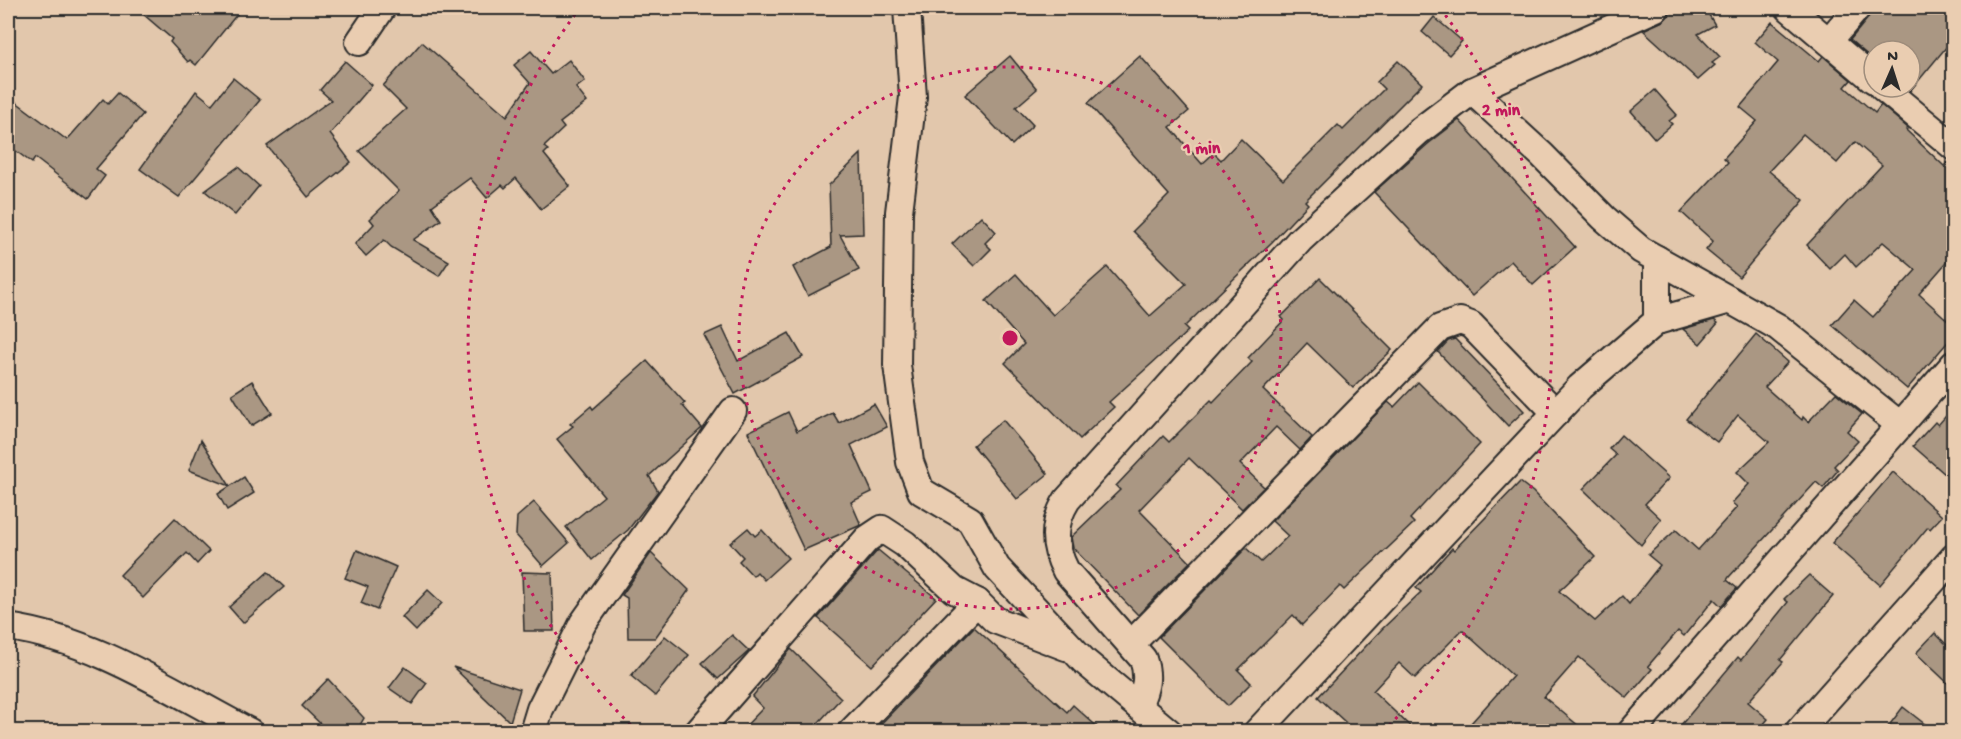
<svg xmlns="http://www.w3.org/2000/svg" width="1961" height="739" font-family="'Gochi Hand',sans-serif">
  <style>
    .building { fill: #aa9783; stroke: #2b2b2b; stroke-width: 1.5 }
    .lines { fill: none; stroke-linecap: round; stroke-linejoin: round }
    .minor-casing { stroke: #2b2b2b; stroke-width: 30 }
    .minor { stroke: #eacdb1; stroke-width: 26 }
    .ring { fill: none; stroke: #c2185b; stroke-width: 3; stroke-dasharray: 3 6 }
    .centre { fill: #c2185b; stroke: #eacdb1; stroke-width: 3 }
    .ring-label { font-size: 18px; text-anchor: middle; font-weight: bold; fill: #c2185b; stroke: #eacdb1; stroke-width: 4.5; stroke-linejoin: round; paint-order: stroke }
  </style>
  <rect width="100%" height="100%" fill="#e2c7ac"/>
  <filter id="ink" filterUnits="userSpaceOnUse"><feTurbulence type="fractalNoise" baseFrequency=".0167" numOctaves="2"/><feDisplacementMap in="SourceGraphic" scale="12" xChannelSelector="R" yChannelSelector="G"/><feConvolveMatrix kernelMatrix="1 2 1 2 8 2 1 2 1" color-interpolation-filters="sRGB"/></filter>
  <g filter="url(#ink)">
    <g class="building">
      <polygon points="136,8 242,8 196,65 190,60 188,62 170,42 172,39"/>
      <polygon points="1676,8 1705,8 1715,25 1698,34 1720,57 1712,63 1715,65 1698,80 1643,30 1663,21"/>
      <polygon points="1872,8 1953,8 1953,39 1910,91 1910,51 1874,51 1871,58 1850,40 1868,18"/>
      <polygon points="1434,17 1462,41 1449,55 1422,32"/>
      <polygon points="1772,22 1819,61 1823,56 1851,80 1845,87 1875,113 1881,105 1908,128 1906,130 1944,166 1949,161 1953,162 1953,255 1919,294 1953,325 1953,336 1907,389 1832,325 1854,300 1873,317 1916,270 1883,242 1856,267 1845,254 1830,269 1807,245 1882,165 1855,142 1837,163 1803,134 1769,171 1804,200 1739,277 1706,250 1713,241 1681,212 1728,162 1724,158 1757,121 1740,107 1778,62 1755,42"/>
      <polygon points="422,42 507,116 530,83 514,65 531,51 551,74 569,60 585,81 576,88 587,102 560,123 564,128 544,147 548,150 544,154 570,186 541,209 516,178 505,188 502,185 487,198 470,178 432,206 441,220 413,240 449,261 439,276 391,247 384,240 366,256 355,244 374,224 370,219 399,191 359,151 406,109 383,86"/>
      <polygon points="1010,56 1037,89 1016,107 1033,125 1012,145 965,95"/>
      <polygon points="1140,56 1189,111 1170,127 1202,164 1214,153 1221,160 1241,139 1283,180 1338,125 1343,130 1384,89 1377,82 1398,61 1422,84 1305,201 1308,204 1272,242 1184,327 1188,331 1109,402 1114,407 1080,439 1005,363 1024,344 986,301 1016,274 1053,315 1107,267 1150,316 1186,284 1133,231 1169,195 1088,103"/>
      <polygon points="345,61 372,85 330,134 351,162 308,197 267,146 331,100 320,90"/>
      <polygon points="233,78 260,100 179,197 140,169 196,91 212,104"/>
      <polygon points="1655,90 1677,115 1669,121 1672,124 1655,139 1631,111"/>
      <polygon points="118,93 143,114 96,169 105,176 88,199 35,158 32,163 8,145 8,96 67,140 103,99 108,104"/>
      <polygon points="1459,120 1575,247 1533,285 1511,261 1472,296 1374,192 1428,144"/>
      <polygon points="861,154 863,234 840,235 859,270 808,296 793,267 831,247 829,185"/>
      <polygon points="238,167 259,186 235,215 205,191"/>
      <polygon points="981,216 996,232 985,243 991,249 974,266 952,244"/>
      <polygon points="1320,278 1392,350 1353,388 1307,343 1263,390 1312,437 1300,450 1276,427 1240,464 1264,487 1242,509 1189,458 1139,510 1190,562 1138,615 1073,548 1071,537 1120,490 1116,486 1163,436 1169,442 1211,400 1213,402 1252,362 1248,358 1284,320 1281,317"/>
      <polygon points="1714,320 1718,323 1700,344 1683,329"/>
      <polygon points="722,327 738,361 789,333 803,357 735,394 704,335"/>
      <polygon points="1756,334 1788,362 1765,387 1802,420 1803,417 1808,422 1836,393 1862,414 1847,431 1858,441 1834,466 1838,470 1823,488 1816,482 1729,577 1727,580 1737,588 1721,606 1714,599 1684,636 1678,631 1648,666 1652,669 1627,698 1579,657 1544,697 1586,732 1463,732 1513,676 1462,630 1415,678 1399,663 1373,691 1416,732 1356,732 1318,697 1382,629 1421,592 1416,588 1452,548 1454,550 1520,482 1533,492 1595,557 1559,591 1595,621 1622,596 1629,604 1660,565 1648,555 1676,530 1698,550 1737,507 1732,503 1749,484 1737,472 1769,442 1738,415 1717,442 1686,419"/>
      <polygon points="1455,339 1524,411 1508,426 1438,352 1448,341"/>
      <polygon points="647,361 685,403 682,405 702,428 649,476 658,491 628,530 592,560 566,527 604,496 557,439 573,426 570,424 591,406 593,409"/>
      <polygon points="252,381 272,413 251,426 232,394"/>
      <polygon points="1418,382 1480,444 1410,519 1414,523 1344,590 1340,586 1302,625 1293,615 1238,670 1251,683 1228,706 1159,637 1246,548 1261,562 1288,536 1272,521 1388,402 1394,407"/>
      <polygon points="874,404 887,427 851,445 872,492 851,502 861,525 804,550 748,432 788,412 797,431 833,413 839,423"/>
      <polygon points="1953,408 1953,481 1913,446 1935,422 1938,425"/>
      <polygon points="1003,420 1048,474 1017,499 973,445"/>
      <polygon points="1621,435 1669,478 1645,504 1661,519 1641,545 1583,489 1616,455 1609,449"/>
      <polygon points="201,440 230,486 189,470"/>
      <polygon points="1893,472 1942,516 1930,529 1928,527 1880,585 1832,543"/>
      <polygon points="244,477 254,493 227,510 218,494"/>
      <polygon points="534,502 569,543 543,566 516,535 517,517"/>
      <polygon points="175,518 209,551 197,564 187,553 143,598 120,575"/>
      <polygon points="748,528 755,536 762,530 788,558 764,580 757,572 753,576 739,561 743,557 730,543"/>
      <polygon points="357,550 396,567 377,610 361,603 368,587 345,578"/>
      <polygon points="878,550 936,598 872,666 818,618"/>
      <polygon points="651,553 689,590 655,638 628,638 627,598 622,595"/>
      <polygon points="268,572 284,587 243,623 229,607"/>
      <polygon points="522,572 552,573 554,631 524,631"/>
      <polygon points="1809,575 1833,596 1780,660 1783,662 1748,702 1768,719 1757,732 1675,732 1738,657 1741,660 1788,602 1784,599"/>
      <polygon points="428,590 442,603 416,631 402,617"/>
      <polygon points="974,627 1067,712 1073,705 1103,732 873,732"/>
      <polygon points="1935,633 1953,651 1953,688 1916,653"/>
      <polygon points="732,635 749,651 718,679 702,663"/>
      <polygon points="665,636 689,655 655,696 631,676"/>
      <polygon points="791,649 841,698 810,732 740,732 763,708 752,697"/>
      <polygon points="405,667 427,683 412,704 389,688"/>
      <polygon points="453,667 520,689 510,722"/>
      <polygon points="328,679 364,718 356,732 329,732 302,706"/>
      <polygon points="1903,707 1935,732 1884,732"/>
    </g>
    <g class="lines">
      <defs>
        <g id="minor">
          <polyline points="907,8 913,97 899,212 897,365 910,462 921,491 970,520 997,568 1084,661 1169,732"/>
          <polyline points="1789,8 1874,80"/>
          <polyline points="1829,41 1857,8"/>
          <polyline points="359,42 382,8"/>
          <polyline points="1882,87 1954,147"/>
          <polyline points="1472,91 1542,155 1604,218 1641,250 1778,327 1900,425"/>
          <polyline points="1657,259 1657,321"/>
          <path d="M8,627C97,640 171,691 250,732"/>
          <polyline points="1132,643 1440,328 1460,321 1471,325 1556,413"/>
          <path d="M1138,706C1146,688 1149,677 1143,659L1066,571C1053,546 1052,524 1067,500L1300,240L1418,132L1472,91L1656,8"/>
          <polyline points="533,732 540,709 583,623 733,411"/>
          <polyline points="698,732 867,539 882,529 905,544 954,590 977,602 995,620 1066,647"/>
          <polyline points="851,732 977,602"/>
          <polyline points="1257,732 1580,387 1657,321 1730,300"/>
          <polyline points="1631,732 1954,364"/>
          <polyline points="1798,732 1954,557"/>
        </g>
      </defs>
      <use href="#minor" class="minor-casing"/>
      <use href="#minor" class="minor"/>
    </g>
  </g>
  <g class="ring">
    <circle cx="1010" cy="338" r="271"/>
    <path d="M637 731A542 542 0 0 1 580 8M1440 8A542 542 0 0 1 1383 731"/>
  </g>
  <circle cx="1010" cy="338" r="9" class="centre"/>
  <g class="ring-label">
    <text x="1501" y="115">2 min</text>
    <text x="1202" y="153">1 min</text>
  </g>
  <rect width="1961" height="739" fill="none" stroke="#eacdb1" stroke-width="30"/>
  <rect x="15" y="15" width="1931" height="709" fill="none" stroke="#2b2b2b" stroke-width="2" filter="url(#ink)"/>
  <g transform="translate(1892 69) rotate(3)"><circle r="28" fill="#eacdb1" stroke="#9e8c7b" stroke-width="1.5"/>
  <path d="M0-4.5L10 22L0 15L-10 22Z" fill="#2b2b2b"/>
  <text y="-9" font-size="16" font-weight="bold" text-anchor="middle" fill="#2b2b2b">N</text>
  </g>
</svg>
